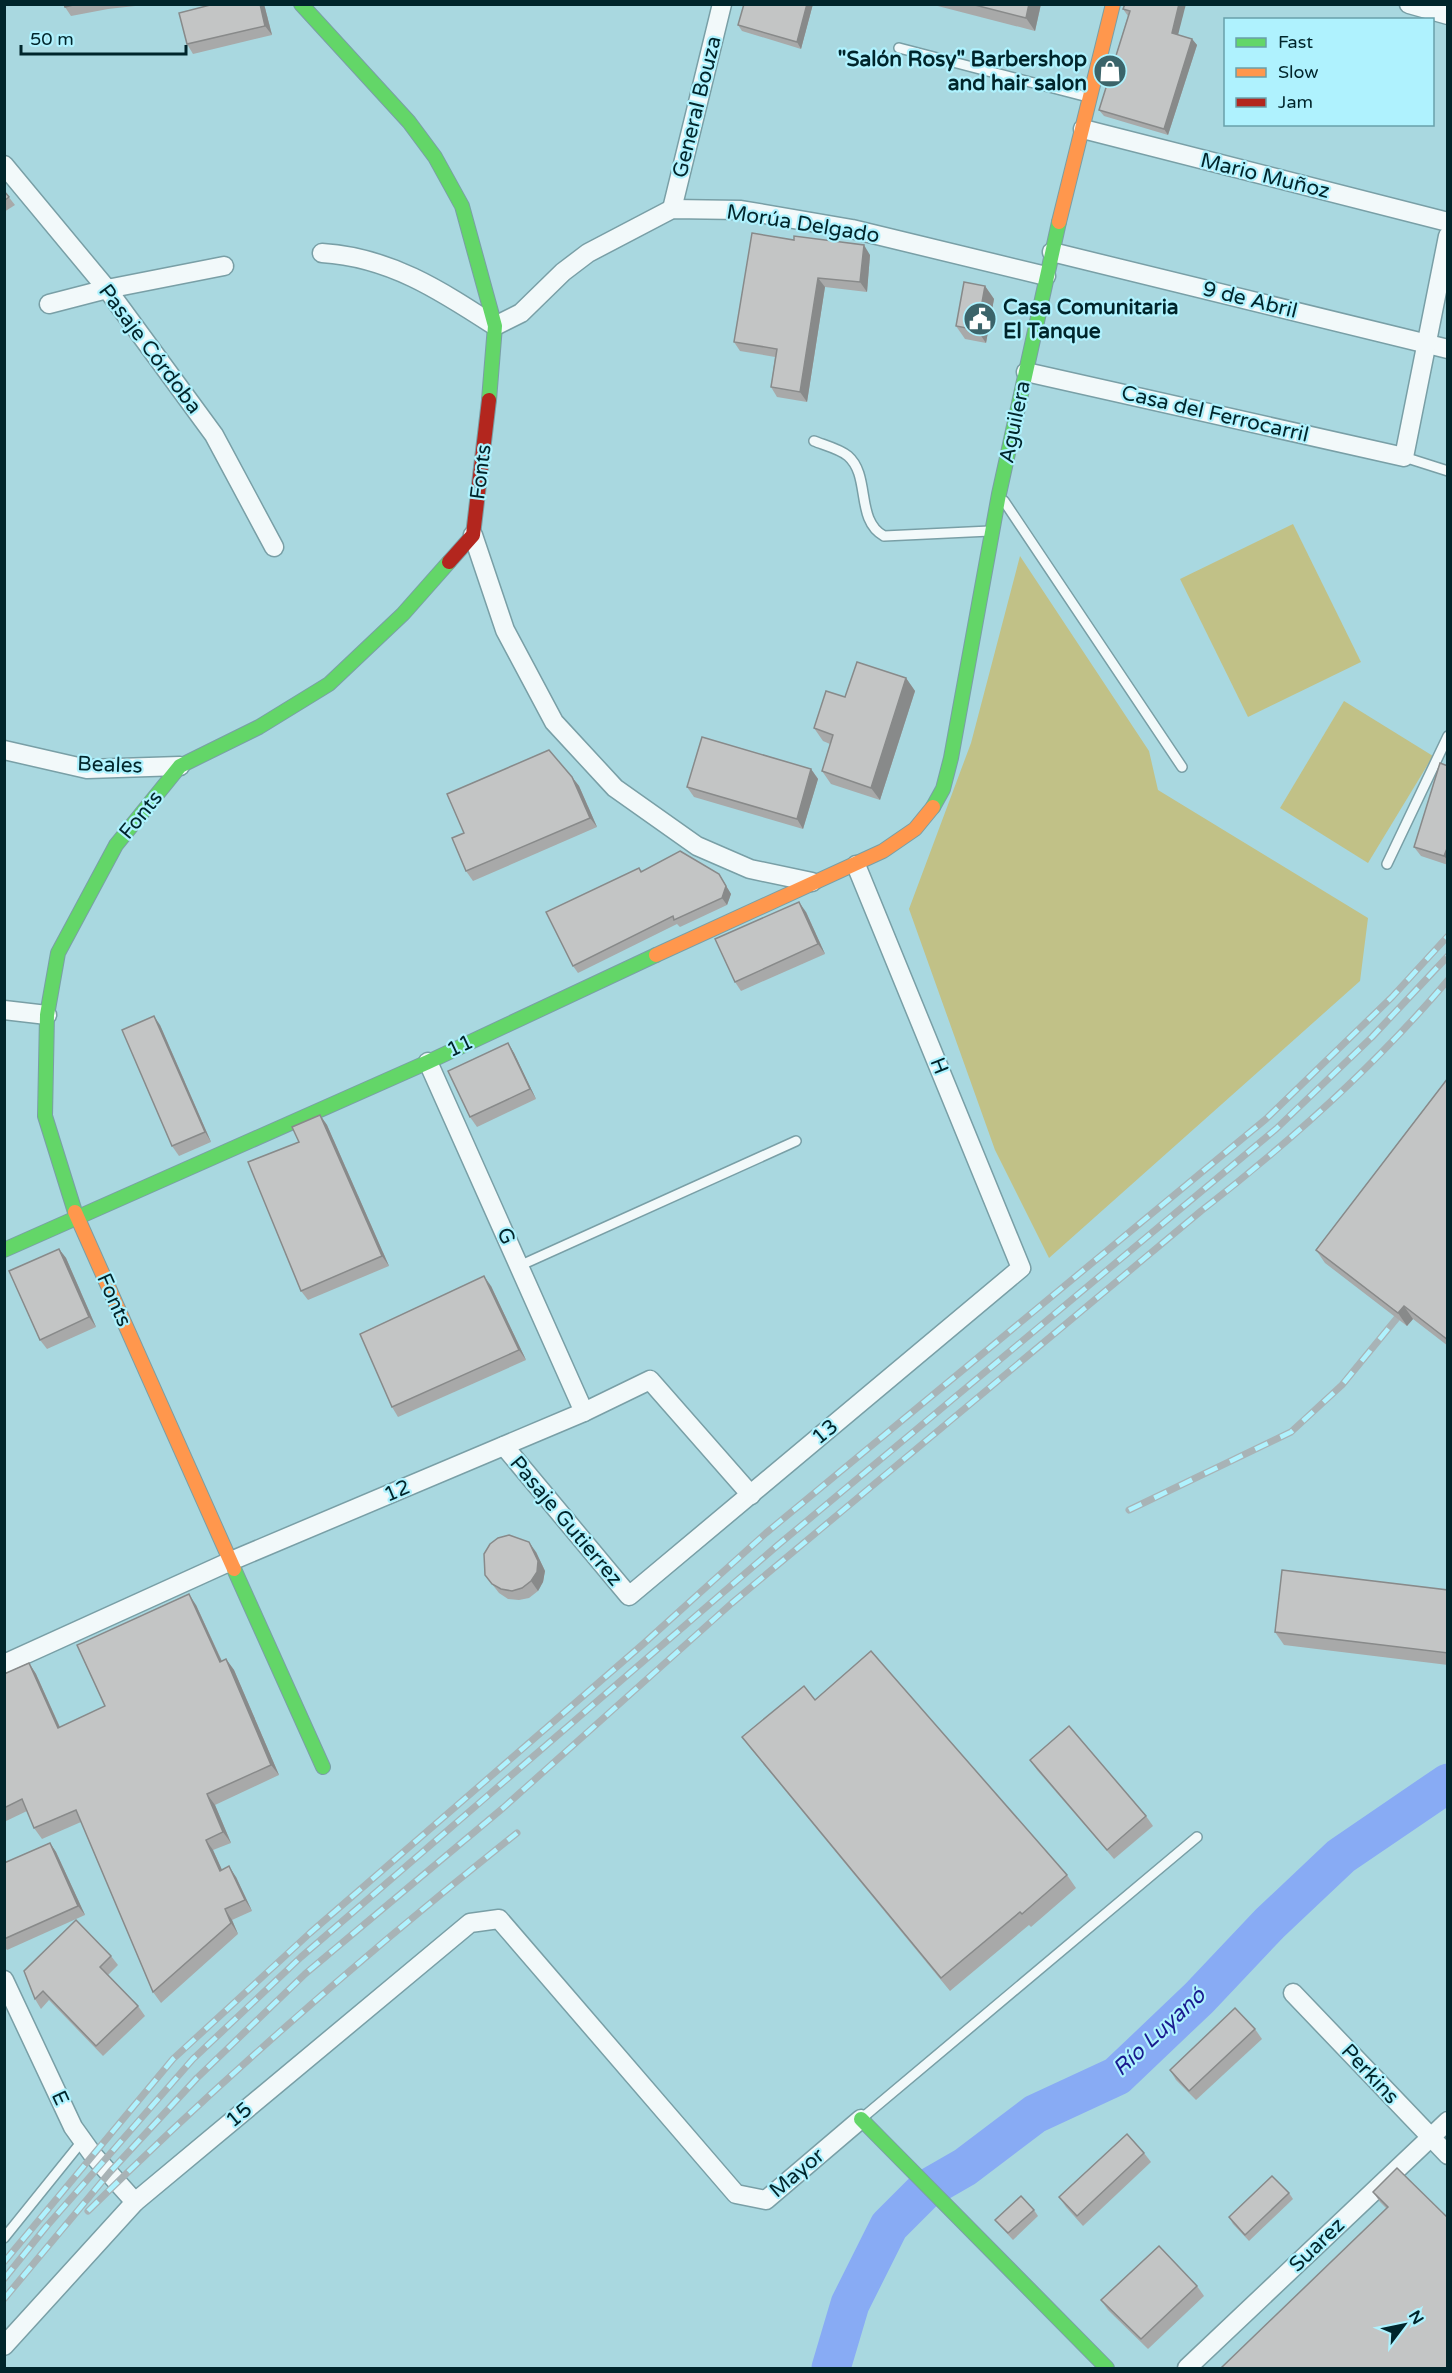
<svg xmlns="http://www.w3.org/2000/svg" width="1452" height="2373" font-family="'Varela Round',sans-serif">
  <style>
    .green { fill: #c1c187 }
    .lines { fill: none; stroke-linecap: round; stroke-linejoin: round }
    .river { stroke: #88abf4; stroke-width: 39 }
    .lane-casing { stroke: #799fa6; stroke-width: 12 }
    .street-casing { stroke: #799fa6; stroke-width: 21 }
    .fast-casing { stroke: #799fa6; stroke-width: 16 }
    .slow-casing { stroke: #799fa6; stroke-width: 16 }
    .jam-casing { stroke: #799fa6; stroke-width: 16 }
    .lane { stroke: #f2f9fa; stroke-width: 9 }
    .street { stroke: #f2f9fa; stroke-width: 18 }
    .fast { stroke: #63d668; stroke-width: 14 }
    .slow { stroke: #ff974d; stroke-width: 14 }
    .jam { stroke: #b3261e; stroke-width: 14 }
    .rail-casing { stroke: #a8b3b6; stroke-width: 7 }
    .rail { stroke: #aff2fe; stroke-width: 4.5; stroke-dasharray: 14; stroke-linecap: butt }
    .wall { fill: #a8a9a9 }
    .shaded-wall { fill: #888a8a }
    .building { fill: #c3c5c5; stroke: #888a8a; stroke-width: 1.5 }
    .labels { text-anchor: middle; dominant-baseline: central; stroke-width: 4.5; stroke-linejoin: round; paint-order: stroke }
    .poi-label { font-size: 21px; font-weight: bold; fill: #00252b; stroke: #aff2fe; text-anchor: end }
    .street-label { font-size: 21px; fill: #00252b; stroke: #aff2fe }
    .water-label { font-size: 22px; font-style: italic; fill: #191a8f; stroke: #aff2fe }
  </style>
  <rect width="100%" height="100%" fill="#a9d8e0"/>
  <g class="green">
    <polygon points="1293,524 1361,662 1248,717 1180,579"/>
    <polygon points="1020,556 1149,751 1158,790 1368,918 1360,981 1049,1258 995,1150 909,909 971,743"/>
    <polygon points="1344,701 1433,756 1368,863 1280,808"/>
  </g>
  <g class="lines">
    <polyline class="river" points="831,2368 850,2304 889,2226 925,2190 965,2167 1035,2114 1117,2076 1199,1998 1270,1923 1341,1856 1448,1783"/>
    <defs>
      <g id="lane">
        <polyline points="899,48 1088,97"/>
        <path d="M814,441C824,445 840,449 848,456C871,476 855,520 884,536L990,531"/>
        <polyline points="1404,457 1448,471"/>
        <polyline points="1004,501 1182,767"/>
        <polyline points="1387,864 1448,736"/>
        <polyline points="519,1266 796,1141"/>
        <polyline points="861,2119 1197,1837"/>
        <polyline points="4,2238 83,2140"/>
      </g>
      <g id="street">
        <polyline points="1409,4 1448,15"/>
        <polyline points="1083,129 1448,222"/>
        <polyline points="4,165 107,289 214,435 274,547"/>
        <polyline points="672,209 722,4"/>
        <polyline points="1052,252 1448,349"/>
        <path d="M322,253C389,257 440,290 495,326L521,313L563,272L588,253L672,209L741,210L852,229L1046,276"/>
        <polyline points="49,304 107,289 224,266"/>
        <polyline points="1026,372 1404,457 1448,236"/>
        <polyline points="473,535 505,630 554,722 615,788 697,846 750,869 812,882"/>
        <polyline points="4,750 87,769 180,766"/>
        <polyline points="4,1010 47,1015"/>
        <polyline points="428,1062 584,1412"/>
        <polyline points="504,1446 629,1596 1021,1268 856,865"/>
        <polyline points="4,1664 231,1561 584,1412 650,1380 751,1495"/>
        <polyline points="4,1980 73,2127 93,2155 135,2202"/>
        <polyline points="1293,1993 1448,2155"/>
        <polyline points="4,2346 135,2202 470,1923 499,1919 736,2194 766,2200 861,2119"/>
        <polyline points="1187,2368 1448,2121"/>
      </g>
      <g id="fast">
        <polyline points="301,4 409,122 435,157 462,206 495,326 489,400"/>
        <polyline points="933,807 943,789 951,758 999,494 1059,222"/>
        <polyline points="75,1212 45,1116 47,1015 58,953 116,845 180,766 259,727 329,684 403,614 449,562"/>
        <polyline points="4,1250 428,1062 656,955"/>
        <polyline points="234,1569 323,1767"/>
        <polyline points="861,2119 1107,2368"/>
      </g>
      <g id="slow">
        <polyline points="1059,222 1113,4"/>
        <polyline points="656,955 883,851 915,829 933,807"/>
        <polyline points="75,1212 234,1569"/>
      </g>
      <polyline id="jam" points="449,562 473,535 489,400"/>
    </defs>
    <use href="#lane" class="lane-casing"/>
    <use href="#street" class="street-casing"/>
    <use href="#fast" class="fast-casing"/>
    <use href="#slow" class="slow-casing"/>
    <use href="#jam" class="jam-casing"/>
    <use href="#lane" class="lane"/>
    <use href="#street" class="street"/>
    <use href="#fast" class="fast"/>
    <use href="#slow" class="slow"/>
    <use href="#jam" class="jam"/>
    <defs>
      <g id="rail">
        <polyline points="1129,1510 1291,1432 1342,1385 1397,1318"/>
        <path d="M88,2211C224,2077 367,1952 517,1833"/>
        <polyline points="4,2262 173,2059 310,1933 642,1645 766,1533 1266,1119 1392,997 1448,936"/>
        <polyline points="4,2279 46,2227 193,2059 301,1957 778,1545 1276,1129 1372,1037 1448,956"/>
        <path d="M4,2299L110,2172L197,2078L305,1974L503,1808L732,1603L1201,1211C1290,1142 1375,1066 1448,980"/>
      </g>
    </defs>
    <use href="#rail" class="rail-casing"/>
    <use href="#rail" class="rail"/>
  </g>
  <g class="wall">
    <polygon points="64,4 153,4 108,9 71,16 65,7"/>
    <polygon points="264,4 272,35 193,54 187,44"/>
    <polygon points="813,4 801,49 742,31 738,25"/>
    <polygon points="930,4 1041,4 1035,31"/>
    <polygon points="1125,4 1178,35 1192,39 1197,45 1168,135 1104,116 1099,110 1128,16 1123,9"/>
    <polygon points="4,191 15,205 4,212"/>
    <polygon points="794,240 870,255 867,292 825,287 807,402 777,397 771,387 775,357 740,351 734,342"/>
    <polygon points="985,286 994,299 986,343 965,339 956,326"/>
    <polygon points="906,678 915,691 880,800 831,784 822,771 830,744 823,741 814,728 845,697"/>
    <polygon points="1448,766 1448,865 1421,856 1414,847"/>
    <polygon points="811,769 818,779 803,829 694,797 687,787"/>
    <polygon points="572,777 579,786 597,827 473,881 466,871"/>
    <polygon points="639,868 642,871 719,874 731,894 727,905 680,927 677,924 578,973 573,966"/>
    <polygon points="806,912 825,954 741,991 735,982"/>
    <polygon points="160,1025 211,1142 179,1156 172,1146"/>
    <polygon points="508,1043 514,1053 536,1099 477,1127 470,1117"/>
    <polygon points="1448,1078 1448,1346 1413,1319 1407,1326 1325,1263 1316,1250"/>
    <polygon points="320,1115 327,1125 389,1266 308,1300 301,1291 299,1142"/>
    <polygon points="59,1249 66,1258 96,1327 47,1349 40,1340"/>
    <polygon points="491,1286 526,1360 398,1417 392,1407"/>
    <polygon points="536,1552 545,1571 543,1582 538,1591 529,1598 519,1600 508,1599 499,1593 485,1575"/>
    <polygon points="1448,1590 1448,1665 1284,1645 1275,1632"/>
    <polygon points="196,1605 222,1661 226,1659 234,1670 279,1775 215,1805 231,1843 213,1850 222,1870 236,1877 252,1911 232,1920 238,1934 161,2003 153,1992 81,1822 42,1839 34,1828 27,1811 4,1822 4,1674 29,1663 36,1674 60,1727 105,1706"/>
    <polygon points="815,1700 1067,1875 1076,1888 1031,1927 1029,1925 950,1991 751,1749 742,1737"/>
    <polygon points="1030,1760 1146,1816 1153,1826 1114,1859 1037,1770"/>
    <polygon points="50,1843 56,1852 85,1915 7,1950 4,1946 4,1863"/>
    <polygon points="111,1956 118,1965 108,1975 138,2006 145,2016 103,2056 49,2000 41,2009 35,1999 24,1971"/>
    <polygon points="1255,2029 1262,2039 1196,2100 1176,2080 1170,2070"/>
    <polygon points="1144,2153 1151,2162 1083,2226 1066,2207 1059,2197"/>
    <polygon points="1373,2192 1448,2218 1386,2208 1380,2202"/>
    <polygon points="1289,2193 1293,2199 1249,2241 1233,2224 1229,2217"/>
    <polygon points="1034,2210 1038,2216 1013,2240 1000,2226 995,2220"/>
    <polygon points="1197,2286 1204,2296 1148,2349 1108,2310 1101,2300"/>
  </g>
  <g class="shaded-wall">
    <polygon points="260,4 264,4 272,35 265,26"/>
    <polygon points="807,4 813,4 801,49 797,42"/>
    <polygon points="1029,4 1041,4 1035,31 1026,18"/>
    <polygon points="1179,4 1186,4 1177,39 1172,33"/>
    <polygon points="1192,39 1197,45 1168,135 1164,129"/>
    <polygon points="864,245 870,255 867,292 860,282"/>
    <polygon points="818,278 825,287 807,402 800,392"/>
    <polygon points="985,286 994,299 986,343 977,330"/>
    <polygon points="906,678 915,691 880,800 871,788"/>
    <polygon points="811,769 818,779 803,829 797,819"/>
    <polygon points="572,777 579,786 597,827 590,818"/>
    <polygon points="1448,846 1448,861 1444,856"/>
    <polygon points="719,874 731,894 727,905 722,898"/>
    <polygon points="799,902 806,912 825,954 818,944"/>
    <polygon points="154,1016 160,1025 211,1142 205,1132"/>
    <polygon points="508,1043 514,1053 536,1099 530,1089"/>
    <polygon points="320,1115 327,1125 389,1266 382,1256"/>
    <polygon points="59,1249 66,1258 96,1327 89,1317"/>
    <polygon points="484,1276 491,1286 526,1360 519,1350"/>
    <polygon points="1404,1306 1413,1319 1407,1326 1398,1313"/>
    <polygon points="529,1542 536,1552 545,1571 543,1582 538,1591 531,1581"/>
    <polygon points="189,1594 196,1605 227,1673 220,1662"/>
    <polygon points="226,1659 234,1670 279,1775 271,1765"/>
    <polygon points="29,1663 36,1674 65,1739 58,1728"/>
    <polygon points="207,1794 215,1805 231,1843 223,1832"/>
    <polygon points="206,1840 213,1850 227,1881 220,1871"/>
    <polygon points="50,1843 56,1852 85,1915 78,1906"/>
    <polygon points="229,1866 236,1877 252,1911 245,1900"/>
    <polygon points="225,1909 232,1920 238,1934 231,1923"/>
  </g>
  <g class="building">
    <polygon points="64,4 77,4 65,7"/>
    <polygon points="214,4 260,4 265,26 187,44 179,13"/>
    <polygon points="744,4 807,4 797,42 738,25"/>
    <polygon points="971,4 1029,4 1026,18"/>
    <polygon points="1125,4 1179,4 1172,33 1192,39 1164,129 1099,110 1130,11 1123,9"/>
    <polygon points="4,191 9,197 4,201"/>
    <polygon points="752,233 794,240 794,236 864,245 860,282 818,278 800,392 771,387 777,349 734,342"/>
    <polygon points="964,282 985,286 977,330 956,326"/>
    <polygon points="857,662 906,678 871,788 822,771 833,735 814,728 826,691 845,697"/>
    <polygon points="702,737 811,769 797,819 687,787"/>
    <polygon points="549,750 572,777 590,818 466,871 452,838 464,833 447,794"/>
    <polygon points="1440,763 1448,766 1448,846 1444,856 1414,847"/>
    <polygon points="680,851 719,874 726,886 722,898 674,920 673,916 573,966 546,912 639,868 641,872"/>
    <polygon points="799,902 818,944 735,982 715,939"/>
    <polygon points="154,1016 205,1132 172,1146 122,1030"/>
    <polygon points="508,1043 530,1089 470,1117 448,1071"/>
    <polygon points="1448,1078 1448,1340 1404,1306 1398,1313 1316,1250"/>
    <polygon points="320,1115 382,1256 301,1291 248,1162 299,1142 292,1127"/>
    <polygon points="59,1249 89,1317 40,1340 9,1271"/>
    <polygon points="484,1276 519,1350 392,1407 360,1334"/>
    <polygon points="509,1535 529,1542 538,1561 537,1572 531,1581 522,1588 512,1591 501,1589 492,1584 485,1575 484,1554 490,1544 498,1538"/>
    <polygon points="1282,1570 1448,1590 1448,1653 1275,1632"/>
    <polygon points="189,1594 220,1662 226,1659 271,1765 207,1794 223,1832 206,1840 220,1871 229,1866 245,1900 225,1909 231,1923 153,1992 76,1810 34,1828 22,1799 4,1808 4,1674 29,1663 58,1728 105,1706 77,1645"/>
    <polygon points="871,1651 1067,1875 1022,1914 1020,1912 941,1978 742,1737 804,1686 815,1700"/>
    <polygon points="1069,1726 1146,1816 1107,1850 1030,1760"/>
    <polygon points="50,1843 78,1906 4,1939 4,1863"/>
    <polygon points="76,1920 111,1956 100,1967 138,2006 96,2046 43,1991 35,1999 24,1971"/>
    <polygon points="1235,2008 1255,2029 1189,2091 1170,2070"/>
    <polygon points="1127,2134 1144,2153 1077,2216 1059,2197"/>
    <polygon points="1397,2168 1448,2218 1448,2368 1221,2368 1388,2207 1373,2192"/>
    <polygon points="1272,2176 1289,2193 1245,2235 1229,2217"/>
    <polygon points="1021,2196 1034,2210 1008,2233 995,2220"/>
    <polygon points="1159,2246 1197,2286 1141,2339 1101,2300"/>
  </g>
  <defs>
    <symbol id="shop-disc" viewBox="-11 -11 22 22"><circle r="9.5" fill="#3b646a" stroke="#aff2fe"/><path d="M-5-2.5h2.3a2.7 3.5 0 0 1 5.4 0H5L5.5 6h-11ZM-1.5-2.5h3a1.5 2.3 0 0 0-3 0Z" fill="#fff"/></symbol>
    <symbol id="civic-disc" viewBox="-11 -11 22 22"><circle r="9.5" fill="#3b646a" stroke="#aff2fe"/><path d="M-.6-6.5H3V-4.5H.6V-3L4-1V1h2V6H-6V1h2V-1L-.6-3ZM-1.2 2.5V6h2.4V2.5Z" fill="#fff"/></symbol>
  </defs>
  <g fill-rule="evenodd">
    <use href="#shop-disc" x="1091" y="52" width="38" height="38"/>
    <use href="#civic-disc" x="961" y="300" width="38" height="38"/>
  </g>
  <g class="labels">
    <g class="poi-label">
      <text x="1087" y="59">"Salón Rosy" Barbershop<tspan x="1087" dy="24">and hair salon</tspan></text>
      <text x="1003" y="307" text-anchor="start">Casa Comunitaria<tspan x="1003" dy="24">El Tanque</tspan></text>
    </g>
    <g class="street-label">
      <text transform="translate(697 107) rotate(-76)">General Bouza</text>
      <text transform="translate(1265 176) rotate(14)">Mario Muñoz</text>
      <text transform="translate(803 224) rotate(9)">Morúa Delgado</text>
      <text transform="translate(1250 300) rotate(14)">9 de Abril</text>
      <text transform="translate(150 349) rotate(53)">Pasaje Córdoba</text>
      <text transform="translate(1215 414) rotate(13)">Casa del Ferrocarril</text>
      <text transform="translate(1015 422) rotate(-78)">Aguilera</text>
      <text transform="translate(481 472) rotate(-83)">Fonts</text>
      <text transform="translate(110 765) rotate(2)">Beales</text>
      <text transform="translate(141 815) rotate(-51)">Fonts</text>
      <text transform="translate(460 1046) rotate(-25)">11</text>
      <text transform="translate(939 1066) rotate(68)">H</text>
      <text transform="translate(506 1236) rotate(66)">G</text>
      <text transform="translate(114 1300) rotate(66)">Fonts</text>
      <text transform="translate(825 1432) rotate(-40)">13</text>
      <text transform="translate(397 1491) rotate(-23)">12</text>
      <text transform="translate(566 1521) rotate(50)">Pasaje Gutierrez</text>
      <text transform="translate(1370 2074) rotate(47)">Perkins</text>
      <text transform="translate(60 2098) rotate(65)">E</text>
      <text transform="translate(239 2115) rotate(-40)">15</text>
      <text transform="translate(797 2173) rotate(-40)">Mayor</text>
      <text transform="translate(1317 2245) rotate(-44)">Suarez</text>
    </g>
    <g class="water-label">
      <text transform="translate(1159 2032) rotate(-43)">Río Luyanó</text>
    </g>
  </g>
  <rect width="1452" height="2373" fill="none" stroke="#00252b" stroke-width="12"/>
  <rect x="1224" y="18" width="210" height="108" fill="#aff2fe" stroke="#69a0aa" stroke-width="1.5"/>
  <rect x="1236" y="38" width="30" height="9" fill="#63d668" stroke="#69a0aa" stroke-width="1.5"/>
  <text x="1278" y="48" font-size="18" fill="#00252b">Fast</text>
  <rect x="1236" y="68" width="30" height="9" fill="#ff974d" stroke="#69a0aa" stroke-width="1.5"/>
  <text x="1278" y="78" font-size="18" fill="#00252b">Slow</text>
  <rect x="1236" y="98" width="30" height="9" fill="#b3261e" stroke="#69a0aa" stroke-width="1.5"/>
  <text x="1278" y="108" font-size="18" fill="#00252b">Jam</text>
  <g transform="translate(1404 2325) rotate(58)" stroke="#aff2fe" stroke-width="4.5" paint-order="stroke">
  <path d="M0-4.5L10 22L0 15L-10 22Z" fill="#00252b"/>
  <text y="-9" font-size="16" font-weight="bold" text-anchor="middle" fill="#00252b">N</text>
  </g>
  <path d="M21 45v9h165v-9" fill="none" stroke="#00252b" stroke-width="3"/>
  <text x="30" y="45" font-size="18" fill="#00252b" stroke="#aff2fe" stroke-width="4.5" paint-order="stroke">50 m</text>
</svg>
